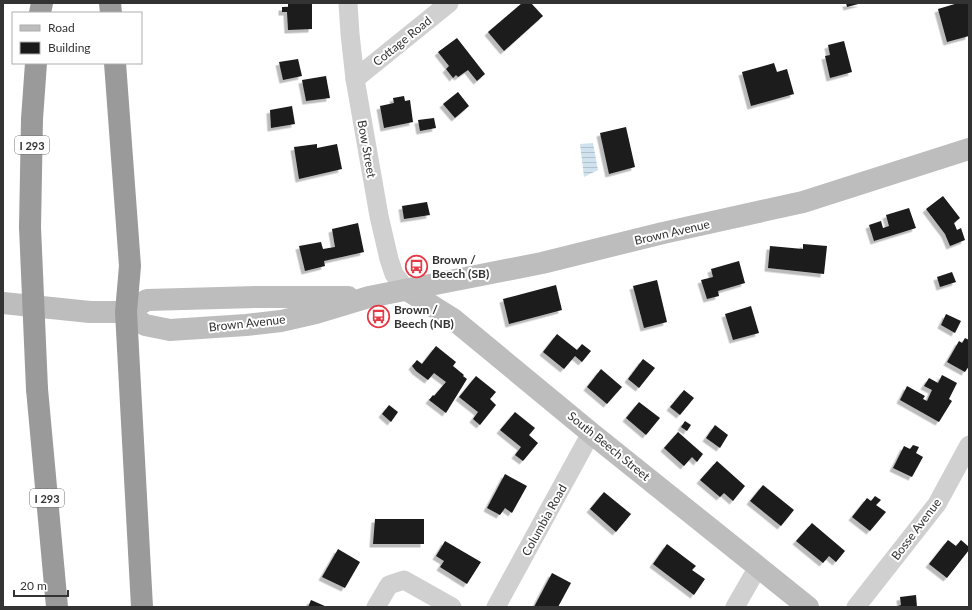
<svg xmlns="http://www.w3.org/2000/svg" width="972" height="610" font-family="Lato,sans-serif">
  <style>
    .water { fill: url(#water-rules) }
    .building { fill: #1a1a1a; filter: url(#shadow) }
    .lines { fill: none; stroke-linecap: round; stroke-linejoin: round }
    .street { stroke: #d0d0d0; stroke-width: 19 }
    .secondary { stroke: #bdbdbd; stroke-width: 22 }
    .highway { stroke: #9a9a9a; stroke-width: 22 }
    .highway-bridge { stroke: #9a9a9a; stroke-width: 22 }
    .labels { text-anchor: middle; dominant-baseline: central; stroke-width: 4; stroke-linejoin: round; paint-order: stroke }
    .shield { fill: #fff; stroke: #707070; stroke-width: 1 }
    .shield-label { font-size: 11px; font-weight: bold; fill: #333 }
    .street-label { font-size: 12px; fill: #333; stroke: #fff }
    .poi-label { font-size: 12px; font-weight: bold; fill: #333; stroke: #fff; text-anchor: start }
  </style>
  <defs>
    <pattern id="water-rules" width="6" height="5" patternUnits="userSpaceOnUse"><rect width="6" height="5" fill="#cfe2ee"/><path d="M0 2.5h6" fill="none" stroke="#b2c2cd"/></pattern>
    <filter id="shadow"><feDropShadow dx="-3.5" dy="3.5" stdDeviation="0" flood-color="#0004"/></filter>
  </defs>
  <rect width="100%" height="100%" fill="#fff"/>
  <polygon class="water" points="593,143 598,170 584,177 580,144"/>
  <g class="building">
    <polygon points="288,3 312,3 312,29 288,30 287,12 282,12 282,7 288,7"/>
    <polygon points="522,3 531,3 543,16 504,51 488,32"/>
    <polygon points="846,3 862,3 847,7"/>
    <polygon points="958,3 969,3 969,36 947,42 938,9"/>
    <polygon points="457,38 485,74 477,81 468,70 458,77 456,75 453,78 446,69 449,66 438,52"/>
    <polygon points="844,41 852,72 830,78 825,56 830,55 828,45"/>
    <polygon points="298,59 302,76 283,80 279,62"/>
    <polygon points="774,63 777,72 787,69 794,94 751,106 742,72"/>
    <polygon points="326,76 330,98 306,101 302,80"/>
    <polygon points="458,92 469,106 455,118 443,104"/>
    <polygon points="404,96 405,101 410,100 413,122 384,128 380,106 394,103 393,98"/>
    <polygon points="292,106 295,124 271,128 270,110"/>
    <polygon points="434,118 436,128 420,131 418,120"/>
    <polygon points="626,127 635,167 609,174 600,133"/>
    <polygon points="317,144 317,148 337,144 342,169 299,179 294,147"/>
    <polygon points="943,196 960,218 954,223 957,230 961,228 965,240 950,246 945,234 926,209"/>
    <polygon points="427,202 430,215 404,219 402,206"/>
    <polygon points="909,208 916,228 874,241 869,225 881,221 883,228 889,226 886,215"/>
    <polygon points="358,223 364,252 324,261 325,266 305,271 299,246 321,242 323,249 335,247 332,229"/>
    <polygon points="803,244 827,246 824,274 768,268 770,246 803,249"/>
    <polygon points="739,261 745,283 718,291 719,296 707,299 701,280 713,277 711,269"/>
    <polygon points="952,272 956,282 940,287 937,277"/>
    <polygon points="657,280 667,322 644,328 633,286"/>
    <polygon points="556,285 562,310 509,324 503,299"/>
    <polygon points="751,306 759,333 733,340 725,314"/>
    <polygon points="946,314 961,321 955,333 941,325"/>
    <polygon points="557,334 577,350 582,344 591,351 582,362 575,356 564,369 543,352"/>
    <polygon points="965,338 969,340 969,366 965,372 947,362 959,341 962,343"/>
    <polygon points="436,346 456,362 453,366 464,375 463,376 467,379 446,413 429,400 433,395 434,396 446,382 434,373 428,380 416,371 412,366 417,360 422,364"/>
    <polygon points="643,359 655,368 639,388 628,379"/>
    <polygon points="601,369 622,387 607,404 587,387"/>
    <polygon points="942,375 957,383 949,399 952,401 939,422 900,400 907,386 925,396 923,399 927,401 932,390 924,386 929,378 938,383"/>
    <polygon points="476,376 496,392 490,399 496,405 480,425 473,419 478,412 459,397"/>
    <polygon points="684,390 694,398 680,415 670,407"/>
    <polygon points="639,402 660,418 646,435 626,418"/>
    <polygon points="389,405 398,412 391,422 382,414"/>
    <polygon points="515,412 535,428 529,435 538,443 523,461 515,455 521,447 500,430"/>
    <polygon points="685,421 691,425 687,431 681,427"/>
    <polygon points="715,425 728,435 720,448 706,438"/>
    <polygon points="678,432 703,454 697,462 692,457 684,466 664,448"/>
    <polygon points="913,445 919,447 916,453 923,457 912,477 893,468 904,446 910,449"/>
    <polygon points="717,461 745,486 733,501 724,493 720,497 700,480"/>
    <polygon points="505,474 527,486 512,513 505,508 500,515 487,508"/>
    <polygon points="763,485 794,510 781,526 750,501"/>
    <polygon points="604,492 631,514 616,532 590,509"/>
    <polygon points="875,496 881,500 876,505 886,512 870,531 852,517 867,498 871,501"/>
    <polygon points="375,519 424,519 424,544 373,544"/>
    <polygon points="812,523 845,551 836,562 829,556 823,563 796,541"/>
    <polygon points="948,540 956,546 961,540 969,547 969,550 947,578 929,564"/>
    <polygon points="445,541 481,562 467,584 440,567 444,561 436,556"/>
    <polygon points="667,544 696,566 692,570 705,579 694,595 653,564"/>
    <polygon points="338,549 360,562 345,588 322,577"/>
    <polygon points="552,573 571,583 558,607 534,607"/>
    <polygon points="916,595 917,607 895,607 901,605 900,597"/>
    <polygon points="311,600 327,607 308,607"/>
  </g>
  <g class="lines">
    <g class="street">
      <polyline points="348,3 350,34 355,79 379,216 389,259 394,274 407,290"/>
      <polyline points="355,79 449,3"/>
      <polyline points="376,607 389,585 404,580 452,607"/>
      <polyline points="496,607 591,433"/>
      <polyline points="735,607 758,567"/>
      <polyline points="856,607 937,504 969,445"/>
    </g>
    <g class="secondary">
      <polyline points="407,290 453,319 591,433 808,607"/>
      <polyline points="3,303 90,312 126,312 147,300 256,297 348,297"/>
      <polyline points="126,312 145,325 170,330 246,325 281,321 316,313 369,297 542,263 663,233 803,202 969,149"/>
    </g>
    <g class="highway">
      <polyline points="110,3 111,13"/>
      <polyline points="40,13 42,3"/>
      <polyline points="115,63 130,266 126,312 142,607"/>
      <polyline points="30,227 32,119 36,63"/>
      <polyline points="37,389 57,607"/>
    </g>
    <polyline class="highway-bridge" points="30,227 37,389"/>
  </g>
  <defs>
    <symbol id="bus-ring" viewBox="-11 -11 22 22"><circle r="9.5" fill="#fff" stroke="#e63946" stroke-width="1.5"/><path d="M-5-6H5V4H4V6H2V4H-2V6H-4V4H-5ZM-3.5-4V0h7V-4ZM-3.5 1.2v1.5H-2V1.2ZM2 1.2v1.5H3.5V1.2Z" fill="#e63946"/></symbol>
  </defs>
  <g fill-rule="evenodd">
    <use href="#bus-ring" x="404" y="254" width="25" height="25"/>
    <use href="#bus-ring" x="366" y="304" width="25" height="25"/>
  </g>
  <g class="labels">
    <g class="shield">
      <rect x="15" y="136" width="34" height="18" rx="3"/>
      <rect x="30" y="489" width="34" height="18" rx="3"/>
    </g>
    <g class="shield-label">
      <text x="32" y="145">I 293</text>
      <text x="47" y="498">I 293</text>
    </g>
    <g class="street-label">
      <text transform="translate(402 41) rotate(-39)">Cottage Road</text>
      <text transform="translate(367 149) rotate(80)">Bow Street</text>
      <text transform="translate(672 232) rotate(-13)">Brown Avenue</text>
      <text transform="translate(247 323) rotate(-6)">Brown Avenue</text>
      <text transform="translate(609 446) rotate(39)">South Beech Street</text>
      <text transform="translate(544 520) rotate(-61)">Columbia Road</text>
      <text transform="translate(916 529) rotate(-53)">Bosse Avenue</text>
    </g>
    <g class="poi-label">
      <text x="432" y="259">Brown /<tspan x="432" dy="14">Beech (SB)</tspan></text>
      <text x="394" y="309">Brown /<tspan x="394" dy="14">Beech (NB)</tspan></text>
    </g>
  </g>
  <rect width="972" height="610" fill="none" stroke="#333333" stroke-width="8"/>
  <rect x="12" y="12" width="130" height="52" fill="#ffffff" stroke="#adadad"/>
  <rect x="20" y="25" width="20" height="6" fill="#bdbdbd" stroke="#adadad"/>
  <text x="48" y="32" font-size="12" fill="#333333">Road</text>
  <rect x="20" y="42" width="20" height="12" fill="#1a1a1a" stroke="#adadad"/>
  <text x="48" y="52" font-size="12" fill="#333333">Building</text>
  <path d="M14 590v6h54v-6" fill="none" stroke="#333333" stroke-width="2"/>
  <text x="20" y="590" font-size="12" fill="#333333" stroke="#ffffff" stroke-width="3" paint-order="stroke">20 m</text>
</svg>
